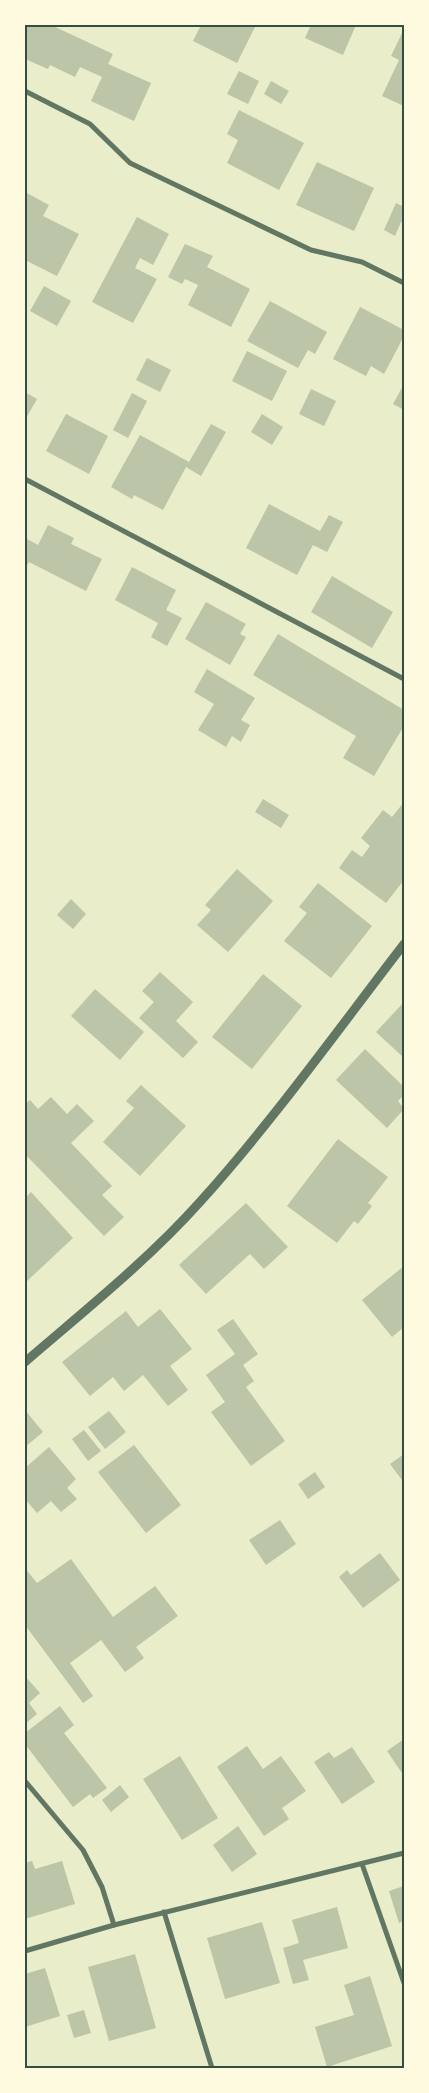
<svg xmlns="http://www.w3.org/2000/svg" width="429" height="2093" font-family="Manrope,sans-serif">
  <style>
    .building { fill: #bcc5a7 }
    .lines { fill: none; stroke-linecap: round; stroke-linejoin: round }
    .minor { stroke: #617663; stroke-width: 5 }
    .tertiary { stroke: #617663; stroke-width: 9 }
    .neatline { fill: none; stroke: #344e41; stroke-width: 2 }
  </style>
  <rect width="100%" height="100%" fill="#e9edc9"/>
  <g class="building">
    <polygon points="25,25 51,25 113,54 108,64 151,83 134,121 91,101 102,77 80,67 75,77 50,65 48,69 25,59"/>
    <polygon points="201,25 256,25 237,63 193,41"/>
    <polygon points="311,25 356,25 343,55 305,38"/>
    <polygon points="404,29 404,106 382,96 399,60 391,56"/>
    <polygon points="239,71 259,81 248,104 227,94"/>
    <polygon points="271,81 289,91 281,104 264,94"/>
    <polygon points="239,110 304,143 279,190 227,163 238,140 227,134"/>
    <polygon points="317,162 374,188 354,231 296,205"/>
    <polygon points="25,192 49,205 43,216 79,234 57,276 25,260"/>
    <polygon points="396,203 404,207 404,223 401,222 395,236 384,230"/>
    <polygon points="137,217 169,234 153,265 140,258 135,268 157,279 133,323 92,302"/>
    <polygon points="185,244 213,256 207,267 250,289 231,327 188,305 198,285 185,279 182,284 168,277"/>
    <polygon points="44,286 71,301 57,326 30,311"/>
    <polygon points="270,301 327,332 315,354 308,350 298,368 247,341"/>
    <polygon points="360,307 404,330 404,336 384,374 371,366 366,376 333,359"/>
    <polygon points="247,351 287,371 272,401 232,381"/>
    <polygon points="147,358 171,370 160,392 136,380"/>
    <polygon points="404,384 404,410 393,404"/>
    <polygon points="311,389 336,401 324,426 299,414"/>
    <polygon points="25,392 37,399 25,420"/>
    <polygon points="132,393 147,401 128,438 113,430"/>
    <polygon points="66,414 108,436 89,474 46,451"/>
    <polygon points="262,414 283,427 272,445 251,432"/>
    <polygon points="211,424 226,432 201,476 186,467 163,510 134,495 132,499 111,487 140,435 189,462"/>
    <polygon points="269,504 320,531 329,515 343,522 327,552 313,545 297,575 246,548"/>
    <polygon points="48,525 74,538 71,544 102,559 86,591 29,562 25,569 25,538 38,545"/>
    <polygon points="132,567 176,590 166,610 182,618 167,646 151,637 158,623 115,600"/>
    <polygon points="332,576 393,612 372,648 311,612"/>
    <polygon points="206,602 246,624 240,634 246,637 230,665 185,639"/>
    <polygon points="278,634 404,710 404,726 374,776 343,758 356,736 253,675"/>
    <polygon points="207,669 255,698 241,720 250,725 241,742 232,736 226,747 198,730 214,704 194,692"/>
    <polygon points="263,799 289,815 281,828 255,812"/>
    <polygon points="404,802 404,880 386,903 339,868 352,850 362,857 370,846 361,838 383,810 392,817"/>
    <polygon points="237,869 273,901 228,952 197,925 211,910 205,905"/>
    <polygon points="318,883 372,926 331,978 284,941 307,913 299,907"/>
    <polygon points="71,899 86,914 73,929 57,915"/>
    <polygon points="160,972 193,1002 176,1021 198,1042 183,1058 139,1018 154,1002 142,991"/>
    <polygon points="263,974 302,1006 252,1069 212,1037"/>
    <polygon points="95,989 144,1032 120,1060 71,1016"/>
    <polygon points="404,1002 404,1058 376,1032"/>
    <polygon points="365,1049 404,1087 404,1095 398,1101 404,1109 387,1128 336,1080"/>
    <polygon points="141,1085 186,1126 140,1176 103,1142 134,1108 126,1101"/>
    <polygon points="51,1097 67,1114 77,1104 94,1121 71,1143 112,1186 102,1195 124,1217 104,1236 25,1154 25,1104 30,1100 38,1109"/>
    <polygon points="338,1139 388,1177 368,1203 372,1206 358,1224 354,1221 337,1243 287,1206"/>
    <polygon points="31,1192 73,1238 25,1283 25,1198"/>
    <polygon points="246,1203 288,1247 264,1269 250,1254 206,1294 179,1265"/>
    <polygon points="404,1266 404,1327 392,1337 362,1300"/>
    <polygon points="160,1309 192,1349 170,1366 188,1390 168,1406 143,1375 124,1391 113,1377 90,1396 62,1362 126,1311 138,1327"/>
    <polygon points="233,1319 258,1354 243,1365 254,1381 246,1387 285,1441 251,1466 211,1412 225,1402 206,1375 235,1354 217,1330"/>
    <polygon points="25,1410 43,1432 25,1447"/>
    <polygon points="109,1411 126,1432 105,1449 88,1427"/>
    <polygon points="84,1430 101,1451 88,1461 72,1439"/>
    <polygon points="134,1445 181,1505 146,1533 98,1472"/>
    <polygon points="49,1447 76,1479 67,1488 77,1499 61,1512 51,1501 37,1513 25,1499 25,1468"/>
    <polygon points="404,1454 404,1478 402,1480 390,1464"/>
    <polygon points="315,1472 325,1487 308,1499 298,1484"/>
    <polygon points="280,1520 296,1544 266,1565 249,1540"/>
    <polygon points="380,1553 400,1580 363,1608 339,1577 347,1570 351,1575"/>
    <polygon points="71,1559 113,1617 155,1586 178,1616 136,1647 144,1658 125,1672 101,1640 70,1663 93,1696 83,1703 25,1625 25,1568 37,1583"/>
    <polygon points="25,1676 40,1693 29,1703 37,1714 25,1724"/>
    <polygon points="60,1706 74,1725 64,1733 107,1788 93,1798 90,1794 73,1807 25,1744 25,1733"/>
    <polygon points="404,1739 404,1776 387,1751"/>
    <polygon points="247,1746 263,1769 281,1756 306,1791 282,1808 289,1819 264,1836 217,1767"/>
    <polygon points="352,1747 375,1782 342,1804 314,1762 329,1752 334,1758"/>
    <polygon points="180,1756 218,1818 182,1840 143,1779"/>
    <polygon points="120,1785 129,1797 111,1812 102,1800"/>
    <polygon points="238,1826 257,1854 232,1872 213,1845"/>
    <polygon points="32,1861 35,1869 62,1861 75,1904 25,1919 25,1863"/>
    <polygon points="404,1886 404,1921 399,1923 389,1891"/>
    <polygon points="337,1907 348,1948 303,1960 309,1980 293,1984 283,1948 299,1943 292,1920"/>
    <polygon points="262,1922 280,1983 225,1999 207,1938"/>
    <polygon points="135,1954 156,2028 109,2041 88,1967"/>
    <polygon points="45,1968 60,2016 25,2027 25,1974"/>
    <polygon points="370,1976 392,2046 327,2067 315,2027 354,2015 344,1985"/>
    <polygon points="84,2010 91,2033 74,2038 67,2015"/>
  </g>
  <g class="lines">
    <g class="minor">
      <polyline points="25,91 90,124 130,163 311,250 362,262 404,283"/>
      <polyline points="25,479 404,679"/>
      <polyline points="25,1781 83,1850 102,1887 114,1925"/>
      <polyline points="362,1864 404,1983"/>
      <polyline points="164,1912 212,2068"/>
      <polyline points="25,1951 114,1925 404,1853"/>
    </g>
    <path class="tertiary" d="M25,1362C84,1311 147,1261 199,1203C273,1121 337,1031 404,944"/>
  </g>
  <rect width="429" height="2093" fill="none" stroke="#fefae0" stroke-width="52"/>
  <rect x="26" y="26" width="377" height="2041" class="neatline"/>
</svg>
